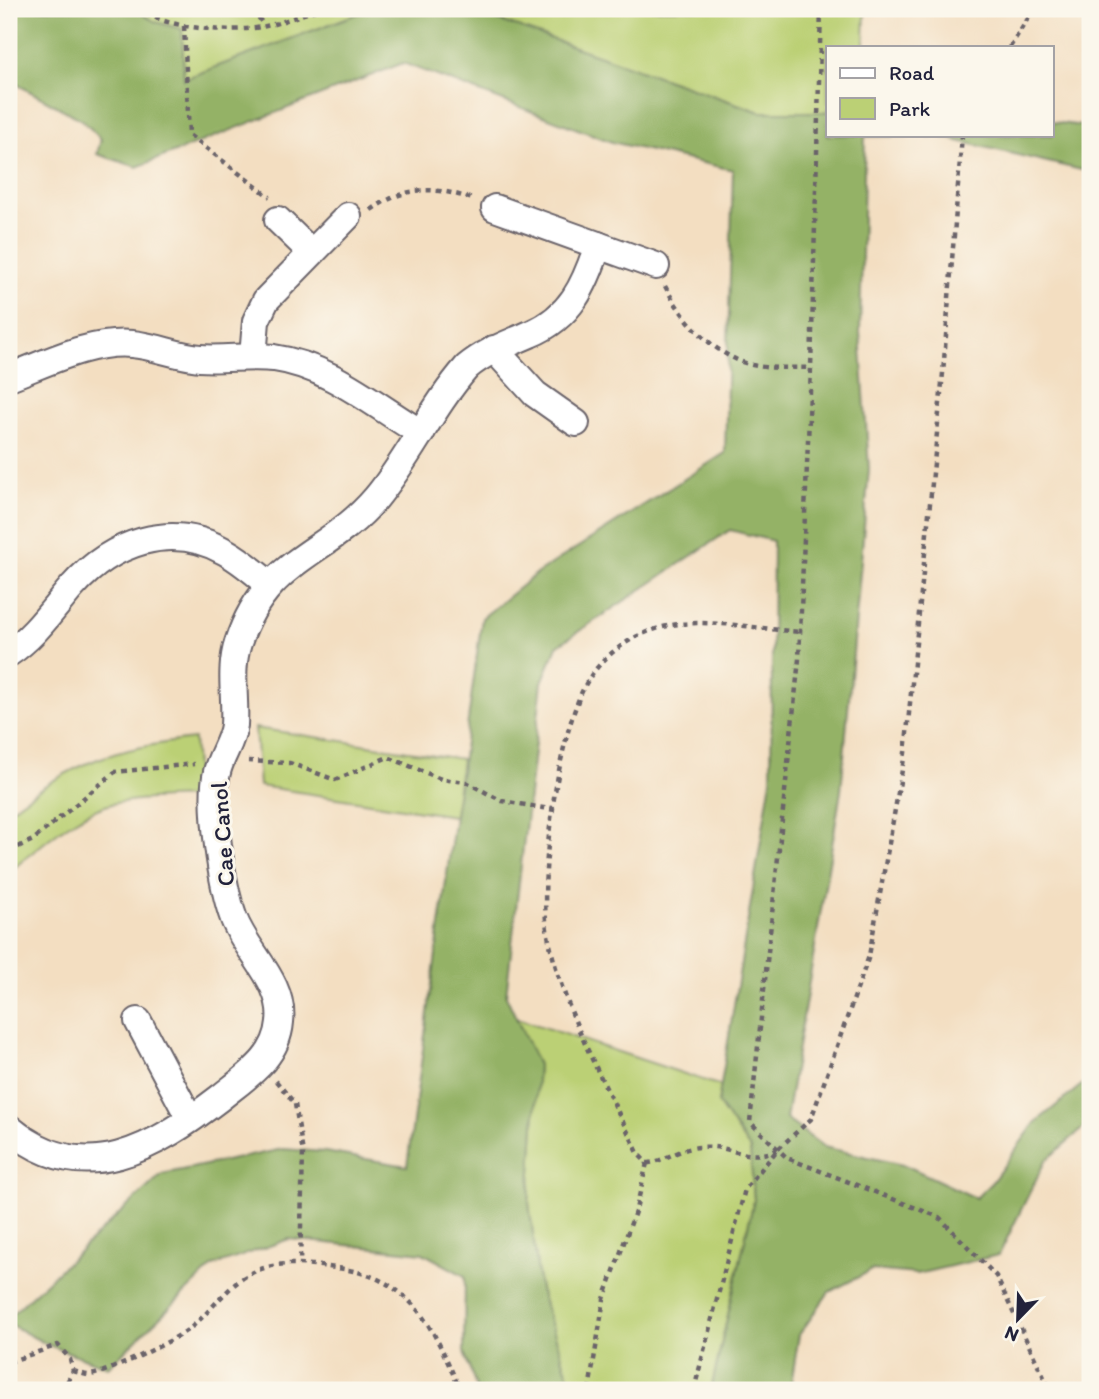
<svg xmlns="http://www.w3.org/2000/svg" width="1099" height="1399" font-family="Itim,sans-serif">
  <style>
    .green { fill: #bbd075; stroke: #6e7958; stroke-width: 2 }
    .forest { fill: #94b266; stroke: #5b6a50; stroke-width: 2 }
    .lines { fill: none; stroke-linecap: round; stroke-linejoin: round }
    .minor-casing { stroke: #6b646a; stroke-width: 30 }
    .path { stroke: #6b646a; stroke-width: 4.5; stroke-dasharray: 5 5; stroke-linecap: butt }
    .minor { stroke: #fff; stroke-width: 26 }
    .labels { text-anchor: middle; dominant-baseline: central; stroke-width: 6; stroke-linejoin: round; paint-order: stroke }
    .street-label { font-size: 24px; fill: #22223b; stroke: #fbf7ec }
  </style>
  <rect width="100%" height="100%" fill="#fbf7ec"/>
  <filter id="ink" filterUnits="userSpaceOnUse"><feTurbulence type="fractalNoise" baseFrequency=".0143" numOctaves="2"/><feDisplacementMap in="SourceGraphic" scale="14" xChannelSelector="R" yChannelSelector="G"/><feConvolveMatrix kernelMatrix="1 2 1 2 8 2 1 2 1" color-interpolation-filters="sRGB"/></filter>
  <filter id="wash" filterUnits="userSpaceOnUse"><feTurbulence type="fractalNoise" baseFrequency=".00686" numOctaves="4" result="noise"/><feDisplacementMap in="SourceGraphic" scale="28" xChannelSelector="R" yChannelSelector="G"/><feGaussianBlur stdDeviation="1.57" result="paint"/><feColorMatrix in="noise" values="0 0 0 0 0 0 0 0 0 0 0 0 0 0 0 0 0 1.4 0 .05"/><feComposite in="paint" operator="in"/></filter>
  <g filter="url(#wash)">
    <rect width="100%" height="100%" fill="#f3dec1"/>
    <g class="green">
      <polygon points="9,9 370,9 110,107 9,80"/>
      <polygon points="466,9 865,9 864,47 828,47 828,112 760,112"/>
      <polygon points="255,728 462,759 454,816 259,786"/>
      <path d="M194,739L198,797C173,798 147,798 122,802C79,808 41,846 9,872V811C72,762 115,748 194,739Z"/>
      <polygon points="516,1018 721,1086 718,1103 750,1149 754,1200 711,1390 573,1390 540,1290 529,1203 538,1065"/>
    </g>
    <polygon class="forest" points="9,9 133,9 156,22 182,29 184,79 370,9 466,9 760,112 828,112 828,135 1052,135 1052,122 1090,127 1090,172 941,137 865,136 860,332 869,469 841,791 786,1119 824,1147 907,1166 976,1198 992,1182 1035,1123 1090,1078 1090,1122 1045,1161 999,1255 917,1274 872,1270 829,1292 799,1335 790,1390 711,1390 754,1200 750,1149 718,1103 771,779 773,541 730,530 557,646 542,682 506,996 538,1065 529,1203 540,1290 573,1390 477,1390 464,1352 465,1276 423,1253 289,1239 213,1266 108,1367 46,1344 9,1324 9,1317 162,1174 283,1149 325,1152 407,1166 482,618 536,574 725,453 733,170 612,142 403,63 137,167 97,154 101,139 82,120 9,80"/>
  </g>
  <g filter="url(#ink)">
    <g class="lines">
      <defs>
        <g id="minor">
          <polyline points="495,208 656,266"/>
          <polyline points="278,220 311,252"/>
          <polyline points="494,349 535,394 576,423"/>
          <polyline points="253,357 256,321 266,300 348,216"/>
          <path d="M9,377C47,363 90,340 132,344C155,346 177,356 200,358C224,360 249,355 274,358C330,366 374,405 421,433"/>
          <path d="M9,653C35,636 52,610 72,587C111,543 171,520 226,552C242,561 256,573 270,585"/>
          <polyline points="138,1021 190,1119"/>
          <path d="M9,1128C84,1192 156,1147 221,1097C247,1076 277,1058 280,1022C285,983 247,953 234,919C222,887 209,804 217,772C221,755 232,742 234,725C236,697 229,671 238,643C266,557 327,556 376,498C410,457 432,407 467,367C486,351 508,344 530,334C571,317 585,285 598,245"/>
        </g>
      </defs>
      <use href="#minor" class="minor-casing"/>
      <g class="path">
        <path d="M137,9C168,29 230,34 266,26C284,22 302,14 319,9"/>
        <polyline points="253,9 264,26"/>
        <polyline points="821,9 811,368 799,659 750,1122 787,1158 939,1217 996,1276 1050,1390"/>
        <polyline points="184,26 189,135 270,197"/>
        <polyline points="1010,47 1034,9"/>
        <path d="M371,210C407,185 435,186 475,200"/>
        <path d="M665,286C683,320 716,359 757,366C774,369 794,367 811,368"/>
        <polyline points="248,761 290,763 335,780 388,757 441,779 466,782 502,801 555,810"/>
        <polyline points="9,851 33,840 115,772 194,764"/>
        <polyline points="276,1081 295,1104 303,1153 300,1263"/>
        <path d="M647,1163C661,1163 679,1148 700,1147C731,1144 745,1163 777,1150"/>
        <polyline points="9,1362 58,1345 70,1359 73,1371 63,1390"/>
        <path d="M73,1371C78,1372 84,1375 89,1375C107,1374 180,1338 194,1325C218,1304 234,1275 268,1267C290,1261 314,1265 336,1268C412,1277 433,1327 460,1390"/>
        <path d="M589,1390L604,1299L636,1209L647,1163L639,1155C606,1085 563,1012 548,935C537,882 559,722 590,677C607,652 634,634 663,627C702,617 759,629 800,632"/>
        <polyline points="694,1390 745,1189 778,1149 811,1119 869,956 905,753 943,373 962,135"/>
      </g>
      <use href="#minor" class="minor"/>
    </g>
  </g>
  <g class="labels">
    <g class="street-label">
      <text transform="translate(222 834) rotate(-94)">Cae Canol</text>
    </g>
  </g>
  <rect width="1099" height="1399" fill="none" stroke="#fbf7ec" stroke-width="35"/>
  <rect x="826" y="46" width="228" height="91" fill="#fbf7ec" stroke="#a4a2a5" stroke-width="2"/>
  <rect x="840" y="68" width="35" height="10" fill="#ffffff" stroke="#a4a2a5" stroke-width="2"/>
  <text x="889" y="80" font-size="21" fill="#22223b">Road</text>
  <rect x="840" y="98" width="35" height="21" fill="#bbd075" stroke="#a4a2a5" stroke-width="2"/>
  <text x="889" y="116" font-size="21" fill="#22223b">Park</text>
  <g transform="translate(1018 1319) rotate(203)" stroke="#fbf7ec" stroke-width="5" paint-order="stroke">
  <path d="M0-5L12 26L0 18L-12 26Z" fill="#22223b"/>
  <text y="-10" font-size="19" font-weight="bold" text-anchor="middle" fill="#22223b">N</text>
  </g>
</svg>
